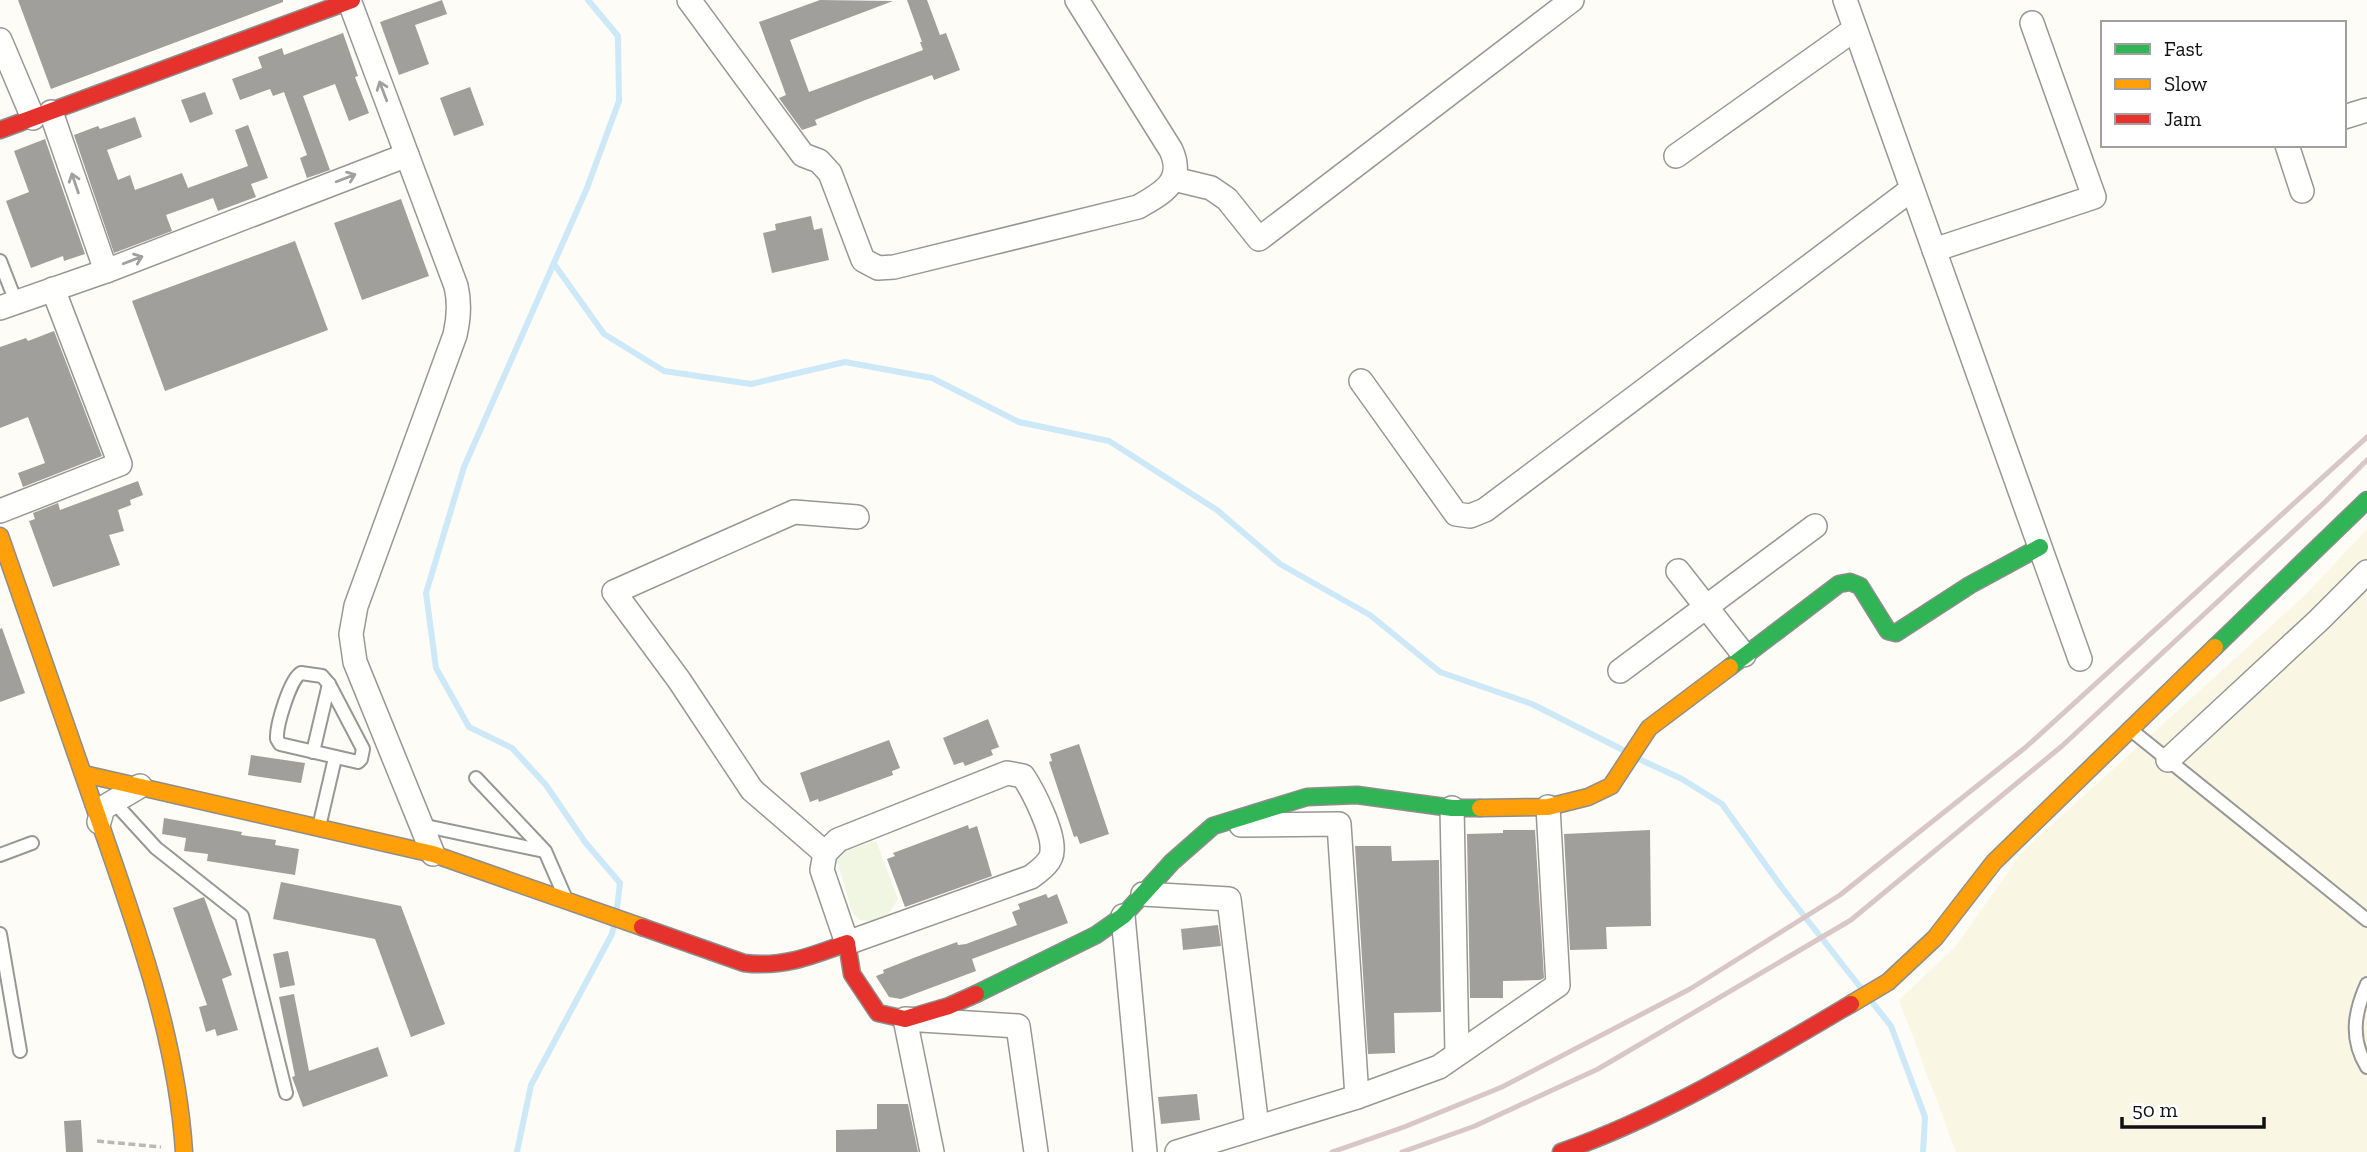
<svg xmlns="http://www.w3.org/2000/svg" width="2367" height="1152" font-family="'Zilla Slab',serif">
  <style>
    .farmland { fill: #f9f7e4 }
    .pitch { fill: #f0f6e1 }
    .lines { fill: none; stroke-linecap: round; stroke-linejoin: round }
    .stream { stroke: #cde8f7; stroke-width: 6 }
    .building { fill: #a19f9c }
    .lane-casing { stroke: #979795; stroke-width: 16 }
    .street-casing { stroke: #979795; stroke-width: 26 }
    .fast-casing { stroke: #8e8d8b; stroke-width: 19 }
    .slow-casing { stroke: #8e8d8b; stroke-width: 19 }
    .jam-casing { stroke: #8e8d8b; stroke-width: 19 }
    .path { stroke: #b9b9b8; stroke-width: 3.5; stroke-dasharray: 7 3.5; stroke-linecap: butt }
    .lane { stroke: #fffffe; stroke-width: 12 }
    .street { stroke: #fffffe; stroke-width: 23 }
    .fast { stroke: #30b455; stroke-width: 16 }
    .slow { stroke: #ff9f0a; stroke-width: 16 }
    .jam { stroke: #e5322d; stroke-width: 16 }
    .rail { stroke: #d9c6c7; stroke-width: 5 }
    .oneway { stroke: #a0a09f }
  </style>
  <rect width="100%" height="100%" fill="#fdfcf7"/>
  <polygon class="farmland" points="2367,529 2367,1152 1956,1152 1899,1000 1955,947 2024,850 2305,595"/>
  <polygon class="pitch" points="876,841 898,899 888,914 871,921 860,920 853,914 837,861 842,852"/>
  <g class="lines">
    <g class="stream">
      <polyline points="588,0 618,36 619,101 587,188 464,467 426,593 436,668 469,727 512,748 546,785 585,842 620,883 617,908"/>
      <polyline points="554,264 604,334 664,371 751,384 845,362 932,378 1019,422 1109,441 1217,510 1280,564 1370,615 1440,672 1532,704 1623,750"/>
      <polyline points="1639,759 1682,779 1722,804 1783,889 1861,988"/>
      <polyline points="1872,1002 1891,1026 1925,1117 1923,1152"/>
      <polyline points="517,1152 531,1085 612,934 614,925"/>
    </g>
  </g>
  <g class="building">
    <polygon points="18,0 283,0 283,2 51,89"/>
    <polygon points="442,0 447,14 415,25 429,64 399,75 380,22"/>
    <polygon points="820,0 893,1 790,40 809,92 923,50 920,42 922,42 907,0 927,0 940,35 946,33 960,70 934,80 932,75 868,99 815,120 817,125 802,130 781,101 779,98 786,95 759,22"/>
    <polygon points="343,33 358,76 355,77 369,113 349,121 335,84 303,96 330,170 307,178 300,158 307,155 284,92 273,96 270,89 240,100 232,79 262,68 258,57 282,48 284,55"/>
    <polygon points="470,87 484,125 454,136 440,98"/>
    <polygon points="205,92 213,114 190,123 181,100"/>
    <polygon points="135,117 142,137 107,150 118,180 130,175 135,190 182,173 188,188 248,166 235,130 248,125 268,178 251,184 256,197 218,211 213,198 166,215 172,231 114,253 74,135 98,126 100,129"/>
    <polygon points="45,139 85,254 64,261 63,256 31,268 6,201 29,192 14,151"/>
    <polygon points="401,199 429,276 362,300 334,223"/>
    <polygon points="811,216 814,230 822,228 829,260 772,273 763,233 776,230 775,224"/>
    <polygon points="295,241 328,330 165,391 132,301"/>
    <polygon points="54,331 102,456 23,487 18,473 45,463 28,417 0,428 0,347 26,338 28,341"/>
    <polygon points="138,481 143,495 130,500 131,505 118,510 124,531 109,535 120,565 53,587 29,521 35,519 33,513 58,503 60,510"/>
    <polygon points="2,628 25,693 0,702 0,629"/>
    <polygon points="988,719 999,747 991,750 993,755 965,766 963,762 954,765 943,738"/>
    <polygon points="889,740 900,768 892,771 893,775 819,802 818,799 810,802 800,773"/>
    <polygon points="1079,744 1109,834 1080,844 1077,836 1074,837 1049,762 1052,761 1050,754"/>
    <polygon points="251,755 305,763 301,783 248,775"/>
    <polygon points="164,818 242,832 241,835 276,840 275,845 299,849 295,875 207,861 208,854 184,851 186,838 162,834"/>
    <polygon points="968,825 969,829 977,826 992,876 905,907 887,859 895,856 893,853"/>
    <polygon points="1503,830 1535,830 1544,978 1540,980 1503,981 1503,998 1470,998 1467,834 1503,833"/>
    <polygon points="1650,830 1651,926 1606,927 1607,949 1570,950 1564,834"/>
    <polygon points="1355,846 1391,846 1392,861 1439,860 1441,1012 1394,1013 1395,1053 1368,1054"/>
    <polygon points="281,882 401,906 445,1024 411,1037 375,939 273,919"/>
    <polygon points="1046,894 1048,898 1057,894 1068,923 972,959 976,971 901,999 889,997 877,978 876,976 884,973 883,970 916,957 957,942 958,945 966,944 1017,925 1012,912 1020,909 1018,904"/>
    <polygon points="204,897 232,975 222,979 238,1030 217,1036 215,1029 206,1032 199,1007 207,1005 173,908"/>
    <polygon points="1218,925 1221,946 1183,950 1181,929"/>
    <polygon points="288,951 295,985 280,988 273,954"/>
    <polygon points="294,994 309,1071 378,1047 388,1076 303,1107 292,1077 295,1076 279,997"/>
    <polygon points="1197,1094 1200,1120 1161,1124 1158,1097"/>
    <polygon points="877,1104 908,1104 918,1152 836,1152 836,1130 877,1129"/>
    <polygon points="81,1120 83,1152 66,1152 64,1121"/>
  </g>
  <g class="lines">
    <defs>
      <g id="lane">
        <polyline points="0,261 16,302"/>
        <path d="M301,673L322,676L329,684L363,749L361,759L358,762L280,744L277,739C276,726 290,679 301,673Z"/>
        <polyline points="2131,730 2367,920"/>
        <polyline points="313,752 329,684"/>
        <polyline points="476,778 545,851 565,897"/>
        <polyline points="113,801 156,848 242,916 286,1093"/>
        <polyline points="421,825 544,851"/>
        <polyline points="319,827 335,758"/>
        <polyline points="0,855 32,843"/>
        <polyline points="0,934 20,1051"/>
        <path d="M2367,984C2354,1013 2350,1039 2367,1067"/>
      </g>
      <g id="street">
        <path d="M349,0L456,286C460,303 459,318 455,335L356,606L351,634L355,662L433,854"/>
        <path d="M689,0L803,155L819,161L830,173L863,260L878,268L894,267L1138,207C1163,193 1185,181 1171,150L1077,0"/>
        <polyline points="1845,0 2080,659"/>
        <polyline points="0,40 33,118"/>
        <polyline points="51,112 106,271"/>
        <polyline points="2344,117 2367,110"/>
        <polyline points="2287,145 2302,191"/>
        <polyline points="1676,156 1855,29"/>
        <polyline points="1174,179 1211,188 1227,199 1259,239 1572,0"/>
        <polyline points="1934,250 2094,197 2032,23"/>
        <polyline points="0,308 106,271 407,155"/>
        <polyline points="1361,381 1456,514 1470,516 1485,510 1912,189"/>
        <polyline points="0,511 120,464 53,289"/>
        <polyline points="1678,571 1744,655"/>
        <polyline points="1620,671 1815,526"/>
        <polyline points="2168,760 2319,620 2367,572"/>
        <path d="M1007,773L1023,776C1033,791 1054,832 1052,851C1052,862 1040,870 1031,877L847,943L822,870L825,853L838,840Z"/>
        <polyline points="1452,808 1457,1053"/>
        <polyline points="99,822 103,808 140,786"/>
        <polyline points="1241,825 1339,824 1357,1097"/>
        <polyline points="825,853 752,790 679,680 614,592 794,512 857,517"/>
        <polyline points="1143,894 1229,899 1257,1127"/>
        <polyline points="1123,916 1145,1152"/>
        <polyline points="932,1152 905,1019 1018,1026 1036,1152"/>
        <polyline points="1177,1152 1357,1097 1439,1067 1558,985 1548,807"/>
      </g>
      <g id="fast">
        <polyline points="2215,647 2367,500"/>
        <polyline points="1730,667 1839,584 1850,582 1860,586 1888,631 1896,633 1970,585 2040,547"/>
        <polyline points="976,994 1096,935 1123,916 1172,862 1213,826 1307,797 1357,795 1452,808 1480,808"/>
      </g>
      <g id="slow">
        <path d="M0,536C33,632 67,727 100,823C137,929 177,1039 184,1152"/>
        <polyline points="84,774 433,854 642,927"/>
        <polyline points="1480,808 1548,807 1588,797 1611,786 1649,728 1730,667"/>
        <polyline points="1851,1004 1888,982 1935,938 1994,862 2215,647"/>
      </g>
      <g id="jam">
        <polyline points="0,130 352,0"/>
        <path d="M642,927L744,963C782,968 812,956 847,943L852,974L878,1013L905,1019L949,1006L976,994"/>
        <path d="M1561,1152C1663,1116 1758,1059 1851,1004"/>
      </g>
    </defs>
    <use href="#lane" class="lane-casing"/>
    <use href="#street" class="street-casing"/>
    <use href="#fast" class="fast-casing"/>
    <use href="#slow" class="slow-casing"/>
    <use href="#jam" class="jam-casing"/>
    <polyline class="path" points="97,1141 161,1147"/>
    <use href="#lane" class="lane"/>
    <use href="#street" class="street"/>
    <use href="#fast" class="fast"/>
    <use href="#slow" class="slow"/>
    <use href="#jam" class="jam"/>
    <g class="rail">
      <polyline points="1332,1152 1404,1127 1502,1087 1690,989 1840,895 2026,747 2367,437"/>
      <polyline points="1402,1152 1475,1126 1598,1069 1851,920 2062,746 2324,503 2367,460"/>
    </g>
  </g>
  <defs><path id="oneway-shaft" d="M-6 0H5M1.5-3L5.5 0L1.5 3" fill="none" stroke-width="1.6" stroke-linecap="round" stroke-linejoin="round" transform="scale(1.75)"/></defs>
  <g class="oneway">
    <use href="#oneway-shaft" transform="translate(383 91) rotate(-111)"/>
    <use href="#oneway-shaft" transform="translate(346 178) rotate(-21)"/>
    <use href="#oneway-shaft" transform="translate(75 183) rotate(-109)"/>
    <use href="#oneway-shaft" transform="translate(133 260) rotate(-21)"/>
  </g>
  <rect x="2101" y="21" width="245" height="126" fill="#ffffff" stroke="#a0a0a0" stroke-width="2"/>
  <rect x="2115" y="44" width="35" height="10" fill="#30b455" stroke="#a0a0a0" stroke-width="2"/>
  <text x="2164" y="56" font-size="21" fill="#111111">Fast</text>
  <rect x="2115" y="79" width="35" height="10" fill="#ff9f0a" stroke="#a0a0a0" stroke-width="2"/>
  <text x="2164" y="91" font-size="21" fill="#111111">Slow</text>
  <rect x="2115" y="114" width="35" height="10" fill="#e5322d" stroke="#a0a0a0" stroke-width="2"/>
  <text x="2164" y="126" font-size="21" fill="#111111">Jam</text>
  <path d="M2122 1117v10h142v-10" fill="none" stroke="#111111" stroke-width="3.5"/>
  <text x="2132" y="1117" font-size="21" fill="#111111" stroke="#ffffff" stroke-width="5" paint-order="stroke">50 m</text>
</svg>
